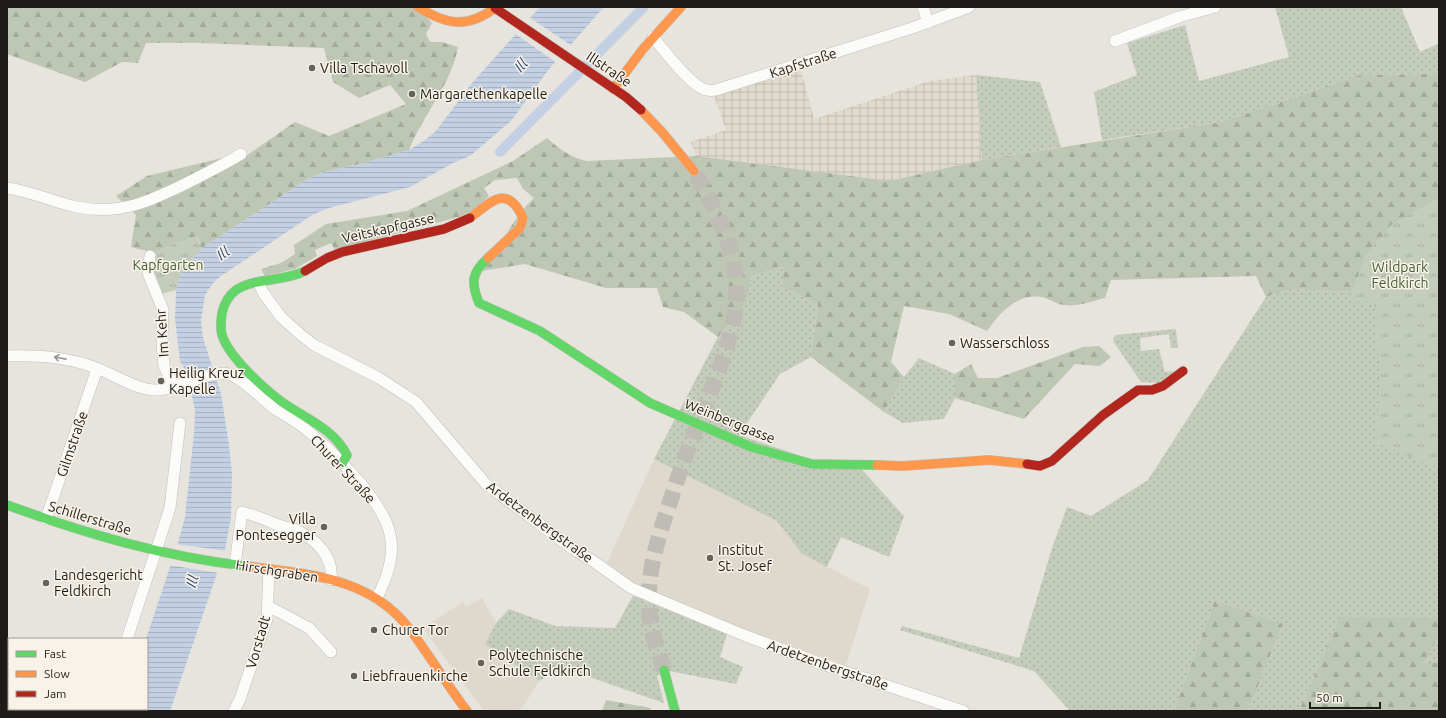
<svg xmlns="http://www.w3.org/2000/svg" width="1446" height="718" font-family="Ubuntu,sans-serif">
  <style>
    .industrial { fill: url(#industrial-grid) }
    .built { fill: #dfd8cc }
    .grass { fill: url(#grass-dots) }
    .forest { fill: url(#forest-firs) }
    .park { fill: url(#park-tufts) }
    .water { fill: url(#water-rules) }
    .pier { fill: #e7e4de }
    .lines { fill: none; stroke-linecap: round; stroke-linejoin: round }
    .canal { stroke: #c3d0e3; stroke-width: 10 }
    .secondary-tunnel { stroke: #bfbcb6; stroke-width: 16; stroke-dasharray: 16 8; stroke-linecap: butt }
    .street-casing { stroke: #c1bfba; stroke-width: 12 }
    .fast-casing { stroke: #c1bfba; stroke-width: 10 }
    .slow-casing { stroke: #c1bfba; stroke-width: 10 }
    .jam-casing { stroke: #c1bfba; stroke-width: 10 }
    .street { stroke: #fbfbfa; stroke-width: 11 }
    .fast { stroke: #63d668; stroke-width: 9 }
    .slow { stroke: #ff974d; stroke-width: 9 }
    .jam { stroke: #b3261e; stroke-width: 9 }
    .oneway { stroke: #989794 }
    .poi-dot { fill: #64625d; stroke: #f8f2e8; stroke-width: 1.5 }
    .labels { text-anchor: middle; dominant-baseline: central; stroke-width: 3; stroke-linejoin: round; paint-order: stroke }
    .street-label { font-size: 14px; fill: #1e1c18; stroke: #f8f2e8 }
    .poi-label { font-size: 14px; fill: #1e1c18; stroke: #f8f2e8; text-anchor: start }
    .park-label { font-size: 14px; fill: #456133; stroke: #f8f2e8 }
    .water-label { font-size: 15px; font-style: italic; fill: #334f79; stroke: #f8f2e8 }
  </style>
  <defs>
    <pattern id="industrial-grid" width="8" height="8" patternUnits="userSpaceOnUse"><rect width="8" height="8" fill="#e1dbcd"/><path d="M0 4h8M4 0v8" fill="none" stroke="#c1bbaf"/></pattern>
    <pattern id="grass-dots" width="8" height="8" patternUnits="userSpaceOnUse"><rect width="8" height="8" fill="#c4ccbb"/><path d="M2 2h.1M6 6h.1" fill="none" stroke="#a8afa0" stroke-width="1.8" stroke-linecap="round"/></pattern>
    <pattern id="forest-firs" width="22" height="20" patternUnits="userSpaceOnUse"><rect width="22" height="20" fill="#bec7b4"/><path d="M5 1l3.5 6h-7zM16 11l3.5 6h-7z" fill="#a3aa9a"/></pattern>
    <pattern id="park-tufts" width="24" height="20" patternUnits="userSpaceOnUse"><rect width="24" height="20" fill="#c4ccbb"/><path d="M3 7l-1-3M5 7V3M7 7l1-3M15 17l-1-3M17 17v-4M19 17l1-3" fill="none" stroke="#a8afa0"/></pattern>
    <pattern id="water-rules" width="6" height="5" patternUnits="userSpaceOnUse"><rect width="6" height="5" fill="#c3d0e3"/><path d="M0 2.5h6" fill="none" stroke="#a7b2c2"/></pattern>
  </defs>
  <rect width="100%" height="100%" fill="#e7e4de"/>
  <polygon class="industrial" points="799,63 814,119 930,81 976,75 982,160 889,181 696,156 691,142 726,130 712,90"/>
  <g class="built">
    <polygon points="654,459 777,521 801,553 870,589 846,665 704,615 641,589 607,563"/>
    <polygon points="482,598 496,623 485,644 539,681 524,705 517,711 484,711 423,628 463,602 466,607"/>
  </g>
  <g class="grass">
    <polygon points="1275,7 1401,7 1420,52 1439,43 1439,71 1434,74 1360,75 1221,122 1102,140 1094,92 1137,75 1127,43 1185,25 1199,81 1289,57"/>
    <polygon points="976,75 1040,82 1061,147 982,160"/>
    <polygon points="1366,254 1439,440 1429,465 1439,467 1439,618 1340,618 1299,711 1248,711 1283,624 1215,600 1174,711 1070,711 1034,671 900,630 902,626 1019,658 1052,548 1067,507 1091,516 1148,480 1266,297 1290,289 1353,292"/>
    <polygon points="784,267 782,287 818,304 811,357 780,374 739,435 813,460 854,461 904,516 889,557 841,537 827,567 801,553 777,521 654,459 718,337 747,302 752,275"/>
    <polygon points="1176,329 1178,348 1171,348 1169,334 1140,338 1141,351 1159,349 1165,372 1174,371 1162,383 1141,382 1113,341 1115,335"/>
    <polygon points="919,358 955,374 955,398 944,419 903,423 884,412 904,377"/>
    <polygon points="633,596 727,634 720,657 743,667 736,684 664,670 657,676 664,703 572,671 553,672 539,681 485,644 496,623 509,609 555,626 615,628"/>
    <polygon points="1439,635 1439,663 1424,663"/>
  </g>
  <g class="forest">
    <path d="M7,7H418L432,23L426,34L430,42H442L458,47C451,85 423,115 409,150L360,164L324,172L306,180L201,249L198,237L172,244L155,253L131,247L136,215L116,196L147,176L222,158H243L295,122L329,136L406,104L390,85L359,98L333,82L324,48L200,43H146L138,63L122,62L85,82L7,54Z"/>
    <path d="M1439,71V210L1354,292L1290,289L1266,297L1256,276L1111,280L1105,298C1093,301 1077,307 1065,305C1058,305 1051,300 1045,298C1019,291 1000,312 987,331L949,314L904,306L891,362L904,377L884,412L811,357L818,304L782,287L784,267L752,275L747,302L718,337L684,312L663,307L657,288H606L525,264L481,271C501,248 512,218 534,198L523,189L517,178L495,180L484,188L489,196L470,214L335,250L331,243L315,250L317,256L295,269L265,276L261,269L281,263L295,254L294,245L326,224L407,211L513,161L547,138C559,149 572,158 587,161L696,156L889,181L982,160L1221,122L1360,75L1434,74Z"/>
    <polygon points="1099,346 1111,357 1100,366 1075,364 1024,419 955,398 955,374 971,364 978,378 997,378 1083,347"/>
    <polygon points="1215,600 1283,624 1248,711 1174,711"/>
    <polygon points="1340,617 1439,618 1439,635 1424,663 1439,663 1439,711 1299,711"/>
    <polygon points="606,700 645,707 651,708 650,711 602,711"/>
  </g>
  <g class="park">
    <polygon points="1439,197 1439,467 1429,465 1374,442 1381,384 1374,303 1348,301 1366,254 1391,225"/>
    <polygon points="197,236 201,249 181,273 176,290 161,294 152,274 155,253 172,244"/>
  </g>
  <polygon class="water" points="540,7 604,7 549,69 511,121 470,156 453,163 410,187 329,208 312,215 221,276 214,282 205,295 201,321 203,338 221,394 228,438 232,473 231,517 225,550 170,711 121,711 121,709 147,709 146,639 178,543 185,517 194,433 195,410 187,373 180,361 175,319 176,290 181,273 201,249 306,180 324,172 360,164 409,150 424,141 436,131 472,83"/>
  <g class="pier">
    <polygon points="529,17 572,46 557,63 514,33"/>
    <polygon points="176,544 227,551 219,573 168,565"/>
  </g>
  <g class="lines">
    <polyline class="canal" points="500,152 644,7"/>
    <path class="secondary-tunnel" d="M664,670C659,653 652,635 650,617C645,578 657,541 669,505C681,466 696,429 711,391C724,356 738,321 736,283C734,245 713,203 694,171"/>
    <defs>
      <g id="street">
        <polyline points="923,7 928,23"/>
        <path d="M653,37C663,49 692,88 707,90C710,91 713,90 716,90L912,28L969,7"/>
        <polyline points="1115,41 1179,17 1215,7"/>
        <path d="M7,188C31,191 53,202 77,207C121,216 153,200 191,181C208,172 225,164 241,154"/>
        <polyline points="150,256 148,273 163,310 162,343 164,366 174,387"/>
        <polyline points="259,284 264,294 281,317 301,335 314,345 379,378 416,402 486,484 573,549 593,561 631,588 746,636 822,664 963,711"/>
        <path d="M7,356C39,355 69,357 99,369C116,376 134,388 153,390C172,392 212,369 229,374C242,378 263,400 275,409C284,415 294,420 303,427C330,448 383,500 390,534C395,557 387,577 377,598"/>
        <polyline points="46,519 97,369"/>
        <path d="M235,565L242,512C255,515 266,520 278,525C284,527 290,528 296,530C316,539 334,557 331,580"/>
        <polyline points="268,606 309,628 331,652"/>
        <polyline points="127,639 170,508 180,423"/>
        <polyline points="102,711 102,709"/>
        <polyline points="234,711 240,699 267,619 269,569"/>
      </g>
      <g id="fast">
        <path d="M488,258C471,273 471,283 479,303L540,331L650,403L751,447L812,464L877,465"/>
        <path d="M305,271C284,282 256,277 236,290C228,296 224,304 222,313C221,320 220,328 222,335C229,357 263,388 282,402C306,419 333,428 347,455L342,464"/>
        <path d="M7,505C87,534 161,556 245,566"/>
        <polyline points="664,670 675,711"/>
      </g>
      <g id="slow">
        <path d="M418,7C447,25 468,29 496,7"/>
        <polyline points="613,89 643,49 681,7"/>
        <polyline points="641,110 662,132 694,171"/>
        <path d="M470,218C491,202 507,183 523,218L520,228L488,258"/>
        <polyline points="877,465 903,466 989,460 1027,464"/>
        <path d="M245,566C305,574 368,576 408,627C429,654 446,684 467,711"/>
      </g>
      <g id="jam">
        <polyline points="495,8 626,97 641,110"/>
        <polyline points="305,271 327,258 342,252 444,229 470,218"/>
        <polyline points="1027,464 1040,466 1052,461 1103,415 1138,390 1152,390 1163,386 1183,371"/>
      </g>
    </defs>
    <use href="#street" class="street-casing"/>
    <use href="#fast" class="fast-casing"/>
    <use href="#slow" class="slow-casing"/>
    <use href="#jam" class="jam-casing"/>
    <use href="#street" class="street"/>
    <use href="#fast" class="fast"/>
    <use href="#slow" class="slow"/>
    <use href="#jam" class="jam"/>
  </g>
  <defs><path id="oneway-shaft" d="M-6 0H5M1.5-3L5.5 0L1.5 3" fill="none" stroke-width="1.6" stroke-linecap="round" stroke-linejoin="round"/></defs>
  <use class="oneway" href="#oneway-shaft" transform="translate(60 358) rotate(-169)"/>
  <g class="poi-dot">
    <circle cx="312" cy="68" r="4"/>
    <circle cx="412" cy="94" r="4"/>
    <circle cx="952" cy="343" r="4"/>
    <circle cx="161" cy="381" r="4"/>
    <circle cx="324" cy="527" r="4"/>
    <circle cx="710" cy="558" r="4"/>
    <circle cx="46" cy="583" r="4"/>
    <circle cx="374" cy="630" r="4"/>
    <circle cx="481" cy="663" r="4"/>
    <circle cx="354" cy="676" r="4"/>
  </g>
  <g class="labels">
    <g class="street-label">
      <text transform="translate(803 63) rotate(-18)">Kapfstraße</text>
      <text transform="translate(609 69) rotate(34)">Illstraße</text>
      <text transform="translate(388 228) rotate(-13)">Veitskapfgasse</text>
      <text transform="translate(162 333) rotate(-94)">Im Kehr</text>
      <text transform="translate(730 421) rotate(22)">Weinberggasse</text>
      <text transform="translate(72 444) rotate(-71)">Gilmstraße</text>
      <text transform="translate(343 469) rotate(47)">Churer Straße</text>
      <text transform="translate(90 518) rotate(17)">Schillerstraße</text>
      <text transform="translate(540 522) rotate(36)">Ardetzenbergstraße</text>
      <text transform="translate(277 571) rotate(9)">Hirschgraben</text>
      <text transform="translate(258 642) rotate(-74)">Vorstadt</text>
      <text transform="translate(828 665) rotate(19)">Ardetzenbergstraße</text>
    </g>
    <g class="poi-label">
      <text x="320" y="68">Villa Tschavoll</text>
      <text x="420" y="94">Margarethenkapelle</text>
      <text x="960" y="343">Wasserschloss</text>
      <text x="169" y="373">Heilig Kreuz<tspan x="169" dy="16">Kapelle</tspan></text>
      <text x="316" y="519" text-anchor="end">Villa<tspan x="316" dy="16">Pontesegger</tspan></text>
      <text x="718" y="550">Institut<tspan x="718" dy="16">St. Josef</tspan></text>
      <text x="54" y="575">Landesgericht<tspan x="54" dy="16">Feldkirch</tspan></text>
      <text x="382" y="630">Churer Tor</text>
      <text x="489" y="655">Polytechnische<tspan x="489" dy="16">Schule Feldkirch</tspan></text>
      <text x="362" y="676">Liebfrauenkirche</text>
    </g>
    <g class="park-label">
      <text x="168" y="265">Kapfgarten</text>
      <text x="1400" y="267">Wildpark<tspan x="1400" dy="16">Feldkirch</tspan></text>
    </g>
    <g class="water-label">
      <text transform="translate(521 65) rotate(-48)">Ill</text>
      <text transform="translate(223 253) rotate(-36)">Ill</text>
      <text transform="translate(192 581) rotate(-73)">Ill</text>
    </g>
  </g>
  <rect width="1446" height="718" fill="none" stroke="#1e1c18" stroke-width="16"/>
  <rect x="8" y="638" width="140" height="72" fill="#f8f2e8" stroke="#a19c95"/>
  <rect x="16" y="651" width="20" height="6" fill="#63d668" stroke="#a19c95"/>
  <text x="44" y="658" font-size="12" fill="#1e1c18">Fast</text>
  <rect x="16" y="671" width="20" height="6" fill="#ff974d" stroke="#a19c95"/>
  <text x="44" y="678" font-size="12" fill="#1e1c18">Slow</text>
  <rect x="16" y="691" width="20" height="6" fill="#b3261e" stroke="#a19c95"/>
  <text x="44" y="698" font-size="12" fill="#1e1c18">Jam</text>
  <path d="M1310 702v6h70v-6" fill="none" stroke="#1e1c18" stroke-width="2"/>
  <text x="1316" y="702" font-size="12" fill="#1e1c18" stroke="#f8f2e8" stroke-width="3" paint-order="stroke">50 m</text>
</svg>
